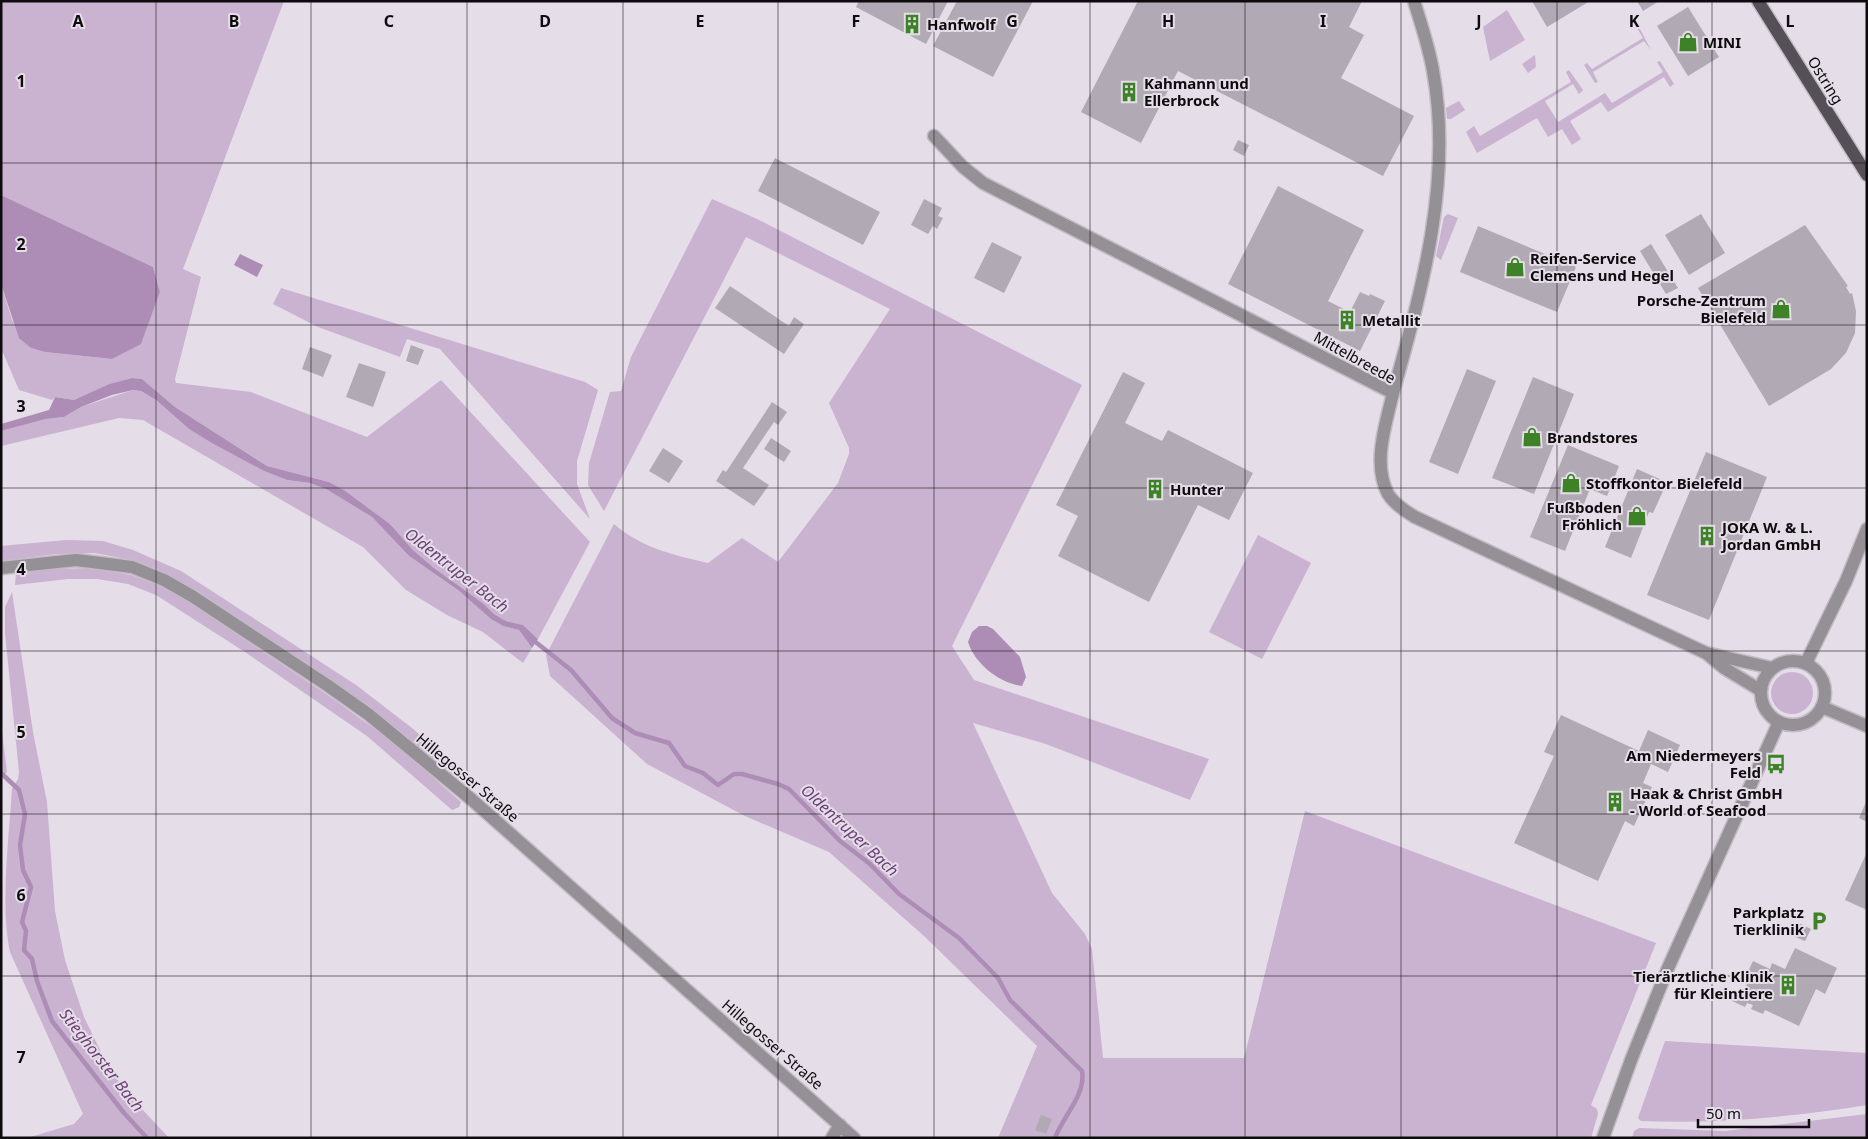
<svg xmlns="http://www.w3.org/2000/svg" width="1868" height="1139" font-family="'Noto Sans',sans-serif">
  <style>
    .green { fill: #cab2d1 }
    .water { fill: #ad8db6 }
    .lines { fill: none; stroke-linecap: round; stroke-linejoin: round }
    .stream { stroke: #ad8db6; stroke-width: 4.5 }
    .building { fill: #b1a9b3 }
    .minor-casing { stroke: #c3bbc5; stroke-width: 15 }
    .major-casing { stroke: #c3bbc5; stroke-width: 15 }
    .minor { stroke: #949095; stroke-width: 12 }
    .major { stroke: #554f57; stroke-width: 12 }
    .grid { fill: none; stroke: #0e0b0e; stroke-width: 1; stroke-opacity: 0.55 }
    .labels { text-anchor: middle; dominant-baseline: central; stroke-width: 4; stroke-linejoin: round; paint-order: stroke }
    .poi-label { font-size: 15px; font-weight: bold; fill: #0e0b0e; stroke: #e5dde8; text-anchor: start }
    .street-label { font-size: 15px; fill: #0e0b0e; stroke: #e5dde8 }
    .water-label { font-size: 16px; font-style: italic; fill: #6a3f75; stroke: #e5dde8 }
    .grid-label { font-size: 16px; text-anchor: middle; font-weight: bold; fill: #0e0b0e; stroke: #e5dde8; stroke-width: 4; stroke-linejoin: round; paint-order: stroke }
  </style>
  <rect width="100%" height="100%" fill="#e5dde8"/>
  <g class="green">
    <polygon points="1,1 284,1 183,269 201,277 175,379 176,383 251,392 367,437 441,380 590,542 538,639 523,625 506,621 494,614 484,604 434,568 413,550 390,524 344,490 329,482 267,466 175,407 142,379 132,378 109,384 74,400 55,397 52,400 19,390 1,348 1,284 12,320 31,348 45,352 112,359 141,343 160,292 153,267 1,195"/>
    <polygon points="1507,10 1525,40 1490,61 1483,27"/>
    <polygon points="1637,28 1640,29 1651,50 1644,41 1593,72 1598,82 1595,83 1584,65 1587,63 1592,69 1643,38"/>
    <polygon points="1535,55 1536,67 1528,73 1522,64"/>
    <polygon points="1660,61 1674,84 1670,87 1664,77 1608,112 1601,102 1570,121 1581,139 1572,145 1562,129 1548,137 1537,118 1477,153 1466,132 1474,126 1480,136 1571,82 1566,72 1569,70 1583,90 1579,94 1573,84 1545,101 1558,122 1605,93 1612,103 1663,72 1657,62"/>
    <polygon points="1459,101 1465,110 1451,119 1447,119 1446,108"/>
    <path d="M712,199L757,219L1082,385L952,646L974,680L1209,759L1190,800L1046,744L973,723L1052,893L1085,934L1092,949L1103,1058H1244L1305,811L1656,943L1591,1105L1597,1109L1598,1114L1591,1138H998L1037,1046L924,936L829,852L745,816L647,764L550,676L546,655L614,524C641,548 674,555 708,563L742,538L778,562L838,483L849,454V448L829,403L890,309L746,237L604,511L588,485L589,463L610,392L621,391L631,357Z"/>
    <polygon points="1448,214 1458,218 1441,260 1436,256 1444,217"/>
    <polygon points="281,288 585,382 598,390 577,461 577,484 590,519 440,349 407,339 400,357 318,327 273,304"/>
    <polygon points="133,390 141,391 156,400 189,429 264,471 287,480 310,483 326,489 372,517 409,556 458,590 491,619 503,626 519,630 532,648 523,663 483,632 447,615 406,590 363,547 143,420 119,418 1,446 1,431 46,419 64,417 81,407"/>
    <polygon points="1258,535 1311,563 1262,659 1209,632"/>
    <polygon points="66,540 103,541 133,550 181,571 356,685 412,728 465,775 461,778 453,776 346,690 196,590 157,569 133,560 94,553 56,554 1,561 1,546"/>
    <polygon points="93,568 131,575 160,586 188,601 335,700 394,743 461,802 459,807 452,810 367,736 248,654 156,595 128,584 97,579 68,579 15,585 16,574 52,569"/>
    <path d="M12,592L33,732L47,802L55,911L65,960L84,1017L103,1056L125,1091L169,1138H27L74,1124L83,1114L10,952C0,904 9,839 12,789L18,779L19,772L5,633V607Z"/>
    <circle cx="1792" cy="693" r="21"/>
    <polygon points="1,724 7,772 1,778"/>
    <path d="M1665,1041L1867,1053V1105C1792,1117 1717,1124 1641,1121L1638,1118Z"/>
    <polygon points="1867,1114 1867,1138 1632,1138 1634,1131 1639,1128 1725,1131"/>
  </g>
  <g class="water">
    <polygon points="1,195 153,267 160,292 141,344 112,359 45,352 31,348 19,338 1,284"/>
    <polygon points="240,254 263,265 257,277 234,265"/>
    <polygon points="132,378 142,379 175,407 267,466 329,482 344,490 390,524 413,550 434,568 484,604 494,614 506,621 523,625 538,639 532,648 519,630 503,626 491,619 458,590 409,556 372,517 326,489 310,483 287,480 264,471 212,443 189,429 156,400 141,391 133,390 112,395 81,407 64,417 46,419 1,431 1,424 49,410 55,397 74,400 109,384"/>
    <path d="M979,626H987L993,629L1020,657L1026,677L1022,686C999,683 975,664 968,642L972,632Z"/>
  </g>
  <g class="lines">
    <g class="stream">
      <path d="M533,640L571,670L612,718L635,733L669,743L685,766L703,773L718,785L734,774H742L778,784L789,789L840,841L870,864L899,894L959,938L998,978L1010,1000L1082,1071C1086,1095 1063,1116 1055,1138"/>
      <polyline points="1,773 19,790 25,814 20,845 23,870 31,887 22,922 26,931 24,950 32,959 37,981 52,1021 124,1113 147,1138"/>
    </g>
  </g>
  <g class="building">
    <polygon points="859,1 948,1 926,44 856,7"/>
    <polygon points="957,1 1033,1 993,77 933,46"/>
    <polygon points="1138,1 1362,1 1349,27 1364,35 1341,78 1414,116 1383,176 1178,71 1141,143 1081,112"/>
    <polygon points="1532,1 1590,1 1547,27"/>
    <polygon points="1637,1 1659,1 1643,11"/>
    <polygon points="1688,7 1719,57 1688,76 1657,26"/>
    <polygon points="1238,140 1249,145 1244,156 1233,150"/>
    <polygon points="775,158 880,212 863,245 758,191"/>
    <polygon points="1278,186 1364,230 1328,301 1350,312 1360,292 1369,296 1370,294 1385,301 1360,351 1228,284"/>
    <polygon points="924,199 942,208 938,216 943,218 937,229 933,226 928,234 911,225"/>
    <polygon points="1701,214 1725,253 1689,275 1665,235"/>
    <polygon points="1805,225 1848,286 1846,287 1850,294 1852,293 1856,311 1855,333 1846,353 1831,369 1769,406 1698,288"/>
    <polygon points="1478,226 1576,267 1557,312 1460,272"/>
    <polygon points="992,242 1022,257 1004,293 974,278"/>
    <polygon points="1651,244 1678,288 1666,294 1640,251"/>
    <polygon points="730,286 789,326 794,317 804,324 784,354 715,308"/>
    <polygon points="411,345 424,350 418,365 406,361"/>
    <polygon points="310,347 332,355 323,377 302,369"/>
    <polygon points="359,363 386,372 373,407 346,397"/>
    <polygon points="1467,369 1496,381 1458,474 1429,462"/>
    <polygon points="1123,372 1145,383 1125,423 1162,441 1168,430 1253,473 1229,520 1198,505 1149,602 1058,556 1078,516 1056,505"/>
    <polygon points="1533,377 1574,394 1534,494 1492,478"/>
    <polygon points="772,402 787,412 778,425 774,422 743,468 769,485 754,506 716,481 723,470 726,472"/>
    <polygon points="771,438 791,451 784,462 764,449"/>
    <polygon points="1568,445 1619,466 1607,496 1590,489 1565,551 1530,537"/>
    <polygon points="663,448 683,461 669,483 649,471"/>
    <polygon points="1706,452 1767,477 1709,620 1647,595"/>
    <polygon points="1637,469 1662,480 1658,489 1663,491 1653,513 1649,512 1631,558 1605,547"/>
    <polygon points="1561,715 1639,751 1648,730 1680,745 1668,772 1651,764 1643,783 1652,787 1634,826 1625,821 1598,881 1514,843 1554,756 1544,752"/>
    <polygon points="1867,800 1867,822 1859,818"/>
    <polygon points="1867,852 1867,910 1845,900"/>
    <polygon points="1799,923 1811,929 1805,941 1793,936"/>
    <polygon points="1795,948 1837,968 1825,994 1816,989 1799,1026 1765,1010 1763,1014 1751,1009 1753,1005 1747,1003 1745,1007 1732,1001 1737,990 1743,992 1749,980 1745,978 1753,961 1770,969 1772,963 1785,969"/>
    <polygon points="1041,1115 1052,1119 1046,1134 1035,1130"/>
  </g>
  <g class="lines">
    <defs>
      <g id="minor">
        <path d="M934,136L963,167L983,183L1393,393C1386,423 1372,464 1388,494C1394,504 1405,511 1415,517L1706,653L1772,668"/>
        <path d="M1393,393C1422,289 1453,180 1433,71C1429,47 1421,24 1414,1"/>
        <polyline points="1,568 76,560 132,567 164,580 192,596 327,685 368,714 471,799 854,1138"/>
        <polyline points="1706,653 1724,668 1760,690"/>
        <circle cx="1793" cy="693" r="32"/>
        <polyline points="1806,663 1846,581 1867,529"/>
        <polyline points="1822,707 1867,726"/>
        <polyline points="832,1138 840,1125"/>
        <polyline points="1603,1138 1631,1060 1668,968 1779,722"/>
      </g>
      <polyline id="major" points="1758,1 1867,175"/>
    </defs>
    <use href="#minor" class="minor-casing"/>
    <use href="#major" class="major-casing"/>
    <use href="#minor" class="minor"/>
    <use href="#major" class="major"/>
  </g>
  <path class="grid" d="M156,1V1138M311,1V1138M467,1V1138M623,1V1138M778,1V1138M934,1V1138M1090,1V1138M1245,1V1138M1401,1V1138M1557,1V1138M1712,1V1138M1,163H1867M1,325H1867M1,488H1867M1,651H1867M1,814H1867M1,976H1867"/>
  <defs>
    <symbol id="building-bare" viewBox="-9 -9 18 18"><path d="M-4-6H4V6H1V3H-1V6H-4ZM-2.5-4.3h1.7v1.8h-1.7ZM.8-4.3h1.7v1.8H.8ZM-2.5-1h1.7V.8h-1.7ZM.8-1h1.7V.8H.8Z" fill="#3d8226" stroke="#e5dde8" stroke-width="2.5" paint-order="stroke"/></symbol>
    <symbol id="shop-bare" viewBox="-9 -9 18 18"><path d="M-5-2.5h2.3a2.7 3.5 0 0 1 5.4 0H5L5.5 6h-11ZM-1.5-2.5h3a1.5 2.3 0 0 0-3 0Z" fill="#3d8226" stroke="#e5dde8" stroke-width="2.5" paint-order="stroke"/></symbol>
    <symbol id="bus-bare" viewBox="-9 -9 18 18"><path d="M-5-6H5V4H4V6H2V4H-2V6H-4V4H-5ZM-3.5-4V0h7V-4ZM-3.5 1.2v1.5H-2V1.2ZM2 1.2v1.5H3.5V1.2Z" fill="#3d8226" stroke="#e5dde8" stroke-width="2.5" paint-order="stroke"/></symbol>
    <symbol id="parking-bare" viewBox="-9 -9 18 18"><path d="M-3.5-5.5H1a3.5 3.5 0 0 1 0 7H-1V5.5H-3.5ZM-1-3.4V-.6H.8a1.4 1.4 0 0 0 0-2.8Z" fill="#3d8226" stroke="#e5dde8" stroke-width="2.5" paint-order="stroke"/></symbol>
  </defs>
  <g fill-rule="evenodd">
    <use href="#building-bare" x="898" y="10" width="28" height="28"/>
    <use href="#shop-bare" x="1674" y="28" width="28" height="28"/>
    <use href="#building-bare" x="1115" y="78" width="28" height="28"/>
    <use href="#shop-bare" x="1501" y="253" width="28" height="28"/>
    <use href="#shop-bare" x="1767" y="295" width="28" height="28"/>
    <use href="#building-bare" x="1333" y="306" width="28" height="28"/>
    <use href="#shop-bare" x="1518" y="423" width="28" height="28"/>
    <use href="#shop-bare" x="1557" y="469" width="28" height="28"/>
    <use href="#building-bare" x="1141" y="475" width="28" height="28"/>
    <use href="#shop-bare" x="1623" y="502" width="28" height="28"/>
    <use href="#building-bare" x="1693" y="522" width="28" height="28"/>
    <use href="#bus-bare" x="1762" y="750" width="28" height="28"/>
    <use href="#building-bare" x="1601" y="788" width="28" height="28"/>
    <use href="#parking-bare" x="1805" y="907" width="28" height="28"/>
    <use href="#building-bare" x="1774" y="971" width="28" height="28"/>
  </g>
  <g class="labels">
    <g class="poi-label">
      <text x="927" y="24">Hanfwolf</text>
      <text x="1703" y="42">MINI</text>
      <text x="1144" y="83">Kahmann und<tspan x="1144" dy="17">Ellerbrock</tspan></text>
      <text x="1530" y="258">Reifen-Service<tspan x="1530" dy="17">Clemens und Hegel</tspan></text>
      <text x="1766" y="300" text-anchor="end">Porsche-Zentrum<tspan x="1766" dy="17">Bielefeld</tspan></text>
      <text x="1362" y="320">Metallit</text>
      <text x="1547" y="437">Brandstores</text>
      <text x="1586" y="483">Stoffkontor Bielefeld</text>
      <text x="1170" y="489">Hunter</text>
      <text x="1622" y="507" text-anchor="end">Fußboden<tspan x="1622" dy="17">Fröhlich</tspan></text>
      <text x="1722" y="527">JOKA W. &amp; L.<tspan x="1722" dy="17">Jordan GmbH</tspan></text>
      <text x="1761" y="755" text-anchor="end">Am Niedermeyers<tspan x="1761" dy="17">Feld</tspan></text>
      <text x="1630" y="793">Haak &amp; Christ GmbH<tspan x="1630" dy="17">- World of Seafood</tspan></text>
      <text x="1804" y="912" text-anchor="end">Parkplatz<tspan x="1804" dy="17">Tierklinik</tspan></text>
      <text x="1773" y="976" text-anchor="end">Tierärztliche Klinik<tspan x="1773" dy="17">für Kleintiere</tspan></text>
    </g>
    <g class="street-label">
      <text transform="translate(1826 80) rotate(58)">Ostring</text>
      <text transform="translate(1355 357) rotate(29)">Mittelbreede</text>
      <text transform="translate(468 777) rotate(40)">Hillegosser Straße</text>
      <text transform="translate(773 1044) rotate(41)">Hillegosser Straße</text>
    </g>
    <g class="water-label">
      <text transform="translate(457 570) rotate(38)">Oldentruper Bach</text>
      <text transform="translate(850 830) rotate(43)">Oldentruper Bach</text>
      <text transform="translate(102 1060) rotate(52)">Stieghorster Bach</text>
    </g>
  </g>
  <g class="grid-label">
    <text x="78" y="27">A</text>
    <text x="234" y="27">B</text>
    <text x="389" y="27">C</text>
    <text x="545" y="27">D</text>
    <text x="700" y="27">E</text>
    <text x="856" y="27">F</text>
    <text x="1012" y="27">G</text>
    <text x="1168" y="27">H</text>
    <text x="1323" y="27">I</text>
    <text x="1479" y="27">J</text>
    <text x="1634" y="27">K</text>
    <text x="1790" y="27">L</text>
    <text x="21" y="87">1</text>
    <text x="21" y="250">2</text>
    <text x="21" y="412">3</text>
    <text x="21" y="575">4</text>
    <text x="21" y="738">5</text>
    <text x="21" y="901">6</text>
    <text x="21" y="1063">7</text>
  </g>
  <rect width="1868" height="1139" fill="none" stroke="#0e0b0e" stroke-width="5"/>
  <path d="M1698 1119v8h111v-8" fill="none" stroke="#0e0b0e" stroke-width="2.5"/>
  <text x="1706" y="1119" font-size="15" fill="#0e0b0e" stroke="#e5dde8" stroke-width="4" paint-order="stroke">50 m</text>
</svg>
